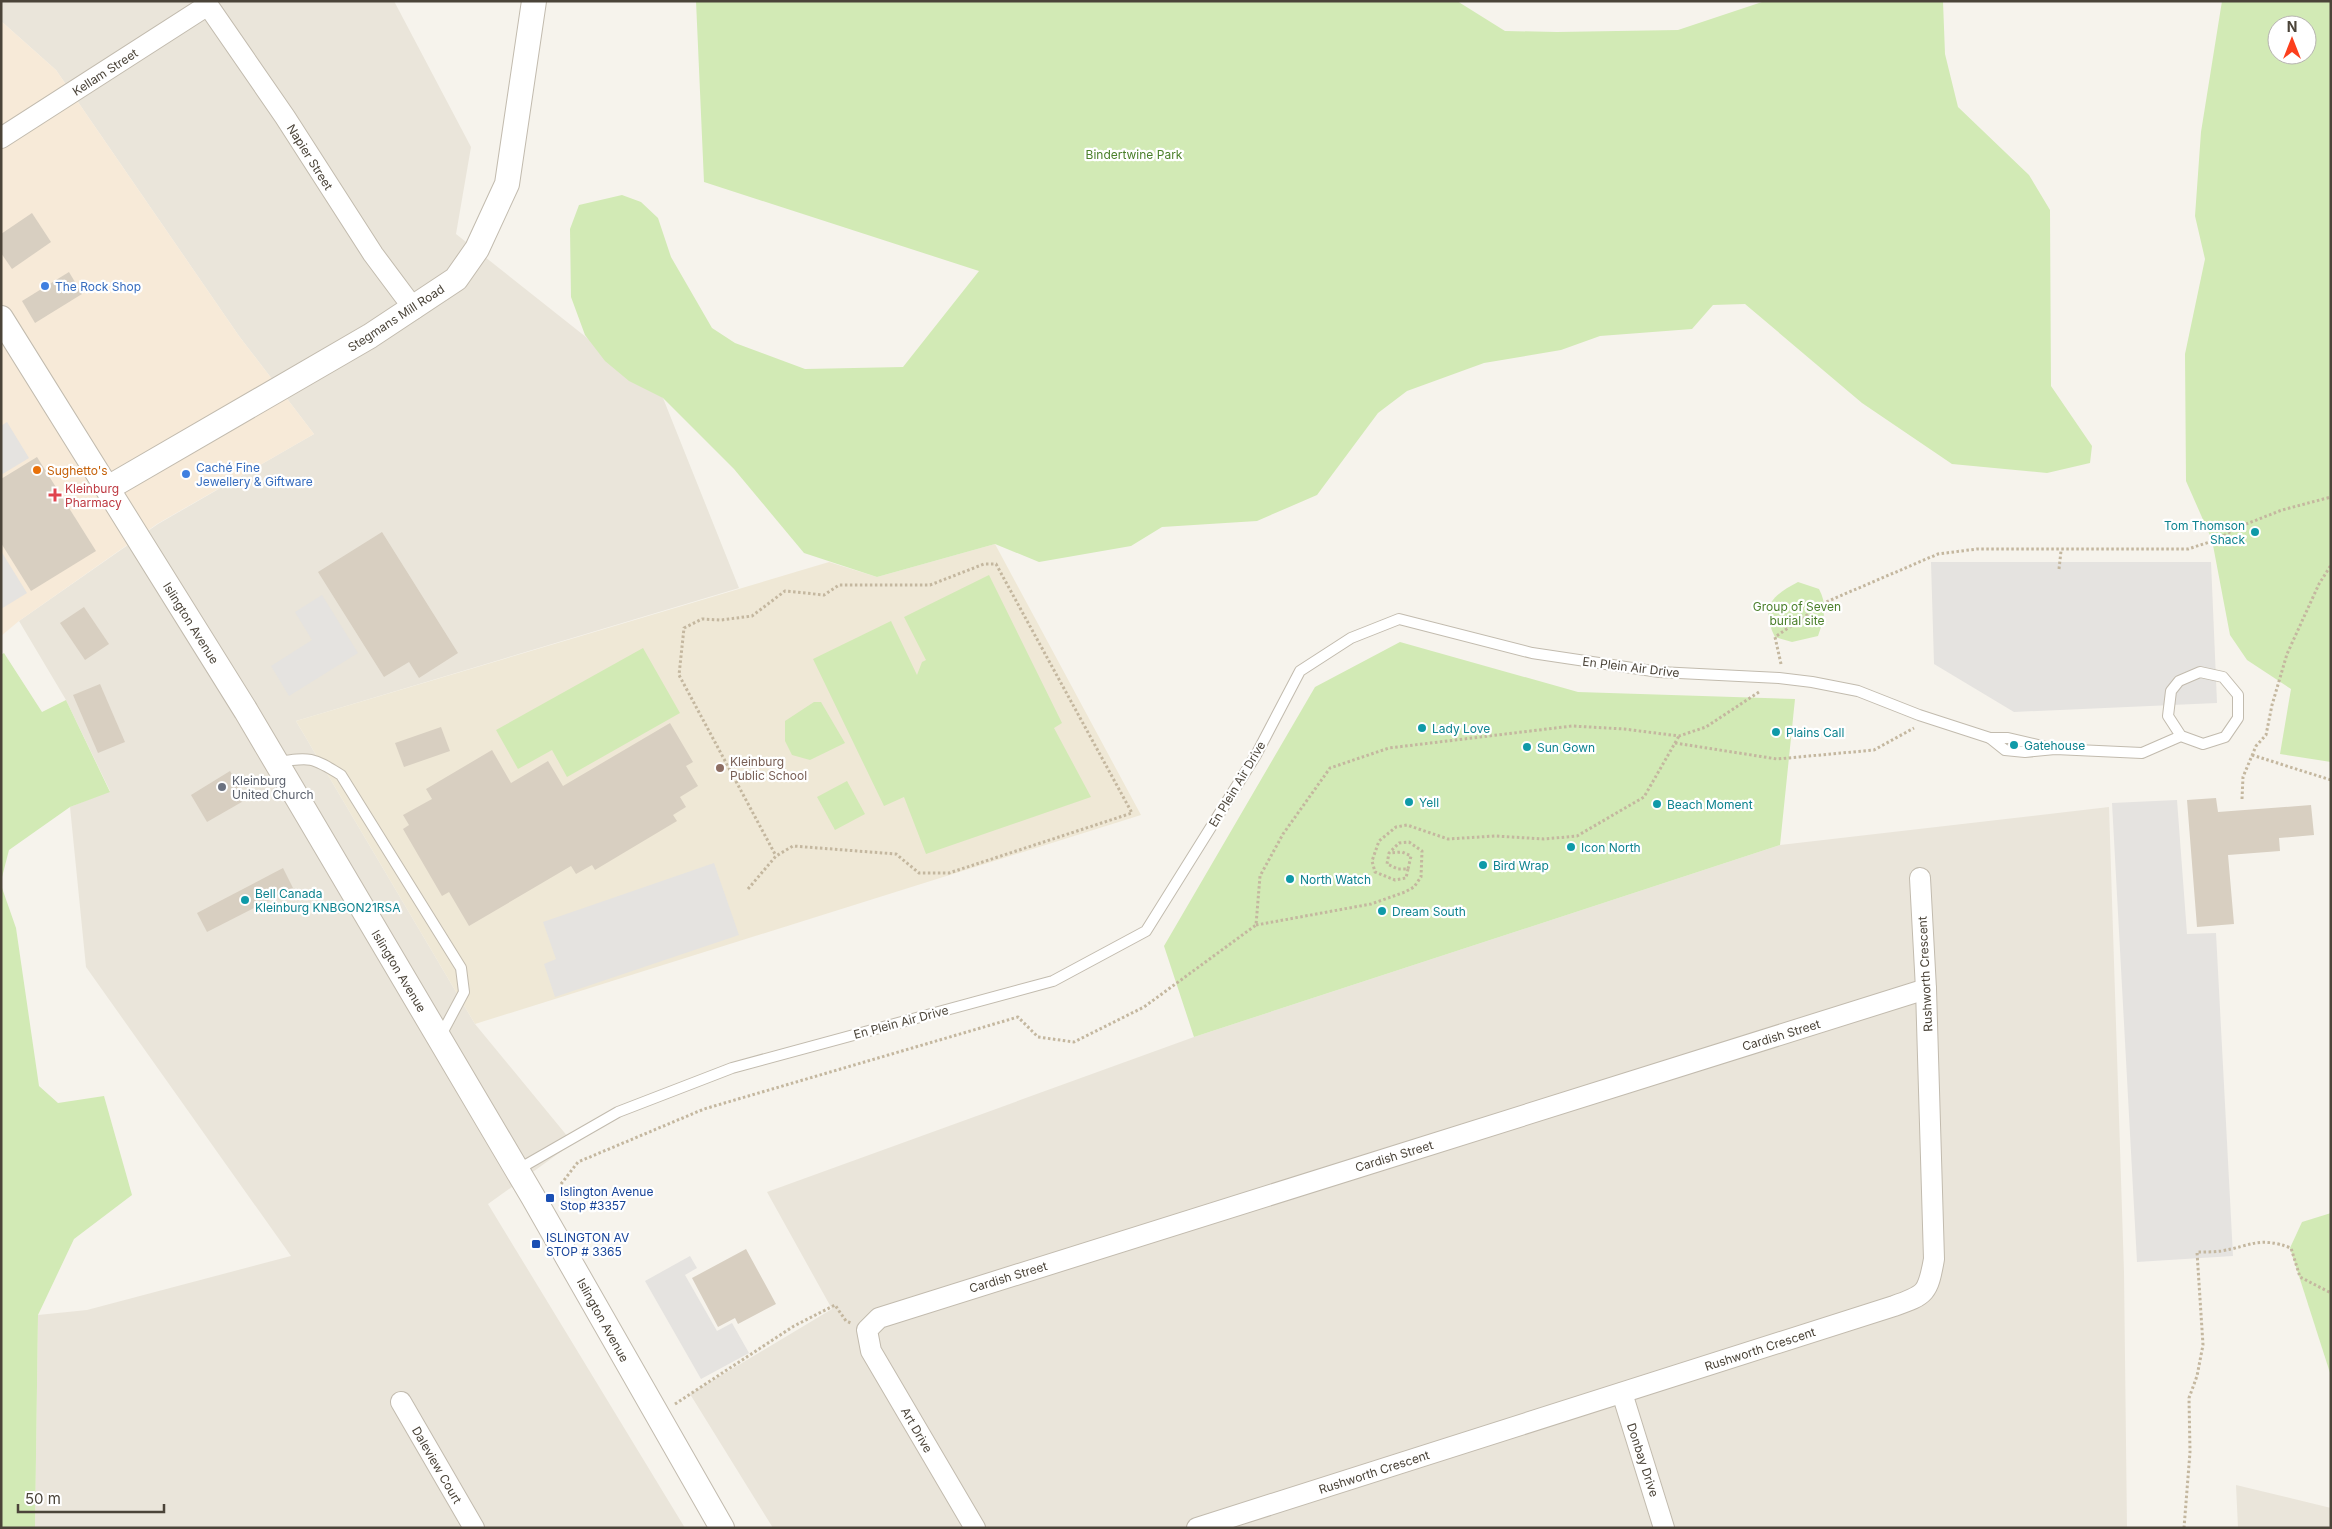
<svg xmlns="http://www.w3.org/2000/svg" width="2332" height="1529" font-family="Inter,sans-serif">
  <style>
    .residential { fill: #eae5da }
    .commercial { fill: #f7ead8 }
    .education { fill: #efe8d6 }
    .green { fill: #d2eab5; fill-rule: evenodd }
    .parking { fill: #e5e3e0 }
    .building { fill: #d8cfc1 }
    .lines { fill: none; stroke-linecap: round; stroke-linejoin: round }
    .service-casing { stroke: #c2bbae; stroke-width: 12 }
    .minor-casing { stroke: #c2bbae; stroke-width: 22 }
    .tertiary-casing { stroke: #c2bbae; stroke-width: 26 }
    .path { stroke: #c4b79f; stroke-width: 3; stroke-dasharray: 2.5 2.5; stroke-linecap: butt }
    .service { stroke: #fff; stroke-width: 10 }
    .minor { stroke: #fff; stroke-width: 20 }
    .tertiary { stroke: #fff; stroke-width: 24 }
    .shop-dot { fill: #3f7fe0; stroke: #fff; stroke-width: 2 }
    .food-dot { fill: #e8710a; stroke: #fff; stroke-width: 2 }
    .health-dot { fill: #e0444e; stroke: #fff; stroke-width: 2 }
    .culture-dot { fill: #0f9aa8; stroke: #fff; stroke-width: 2 }
    .education-dot { fill: #8d6e63; stroke: #fff; stroke-width: 2 }
    .worship-dot { fill: #6b7280; stroke: #fff; stroke-width: 2 }
    .transit-dot { fill: #1a4fb4; stroke: #fff; stroke-width: 2 }
    .labels { text-anchor: middle; dominant-baseline: central; stroke-width: 4.5; stroke-linejoin: round; paint-order: stroke }
    .street-label { font-size: 12px; fill: #4b4439; stroke: #fff }
    .park-label { font-size: 12px; fill: #4a7f2a; stroke: #fff }
    .shop-label { font-size: 12px; fill: #366cbe; stroke: #fff; text-anchor: start }
    .food-label { font-size: 12px; fill: #c56008; stroke: #fff; text-anchor: start }
    .health-label { font-size: 12px; fill: #be3a42; stroke: #fff; text-anchor: start }
    .culture-label { font-size: 12px; fill: #0d838f; stroke: #fff; text-anchor: start }
    .education-label { font-size: 12px; fill: #785e54; stroke: #fff; text-anchor: start }
    .worship-label { font-size: 12px; fill: #5b616d; stroke: #fff; text-anchor: start }
    .transit-label { font-size: 12px; fill: #164399; stroke: #fff; text-anchor: start }
  </style>
  <rect width="100%" height="100%" fill="#f6f3ec"/>
  <g class="residential">
    <polygon points="1,1 394,1 471,147 456,234 663,398 739,588 296,721 475,1024 573,1143 488,1204 685,1528 35,1528 38,1315 87,1310 291,1256 86,967 70,807 110,791 66,700 19,621 158,524 314,434 239,336 56,70 1,21"/>
    <polygon points="2109,807 2124,1272 2127,1528 773,1528 690,1394 832,1309 767,1192 1194,1037 1780,845"/>
    <polygon points="2236,1485 2331,1508 2331,1528 2238,1528"/>
  </g>
  <polygon class="commercial" points="1,21 56,70 239,336 314,434 157,524 19,621 1,636"/>
  <polygon class="education" points="995,544 1141,815 475,1024 296,721 829,562 877,577"/>
  <g class="green">
    <polygon points="696,1 1457,1 1505,31 1557,32 1678,30 1765,1 1943,1 1945,54 1958,107 2029,175 2050,210 2051,386 2092,446 2090,463 2047,473 1952,464 1862,403 1745,304 1713,305 1692,329 1600,336 1561,350 1484,363 1407,391 1378,413 1317,495 1257,521 1162,527 1131,546 1039,562 995,544 877,577 804,553 734,469 663,398 629,381 605,361 585,335 571,297 570,229 579,205 622,195 641,202 658,218 671,257 712,328 735,343 805,369 903,367 979,271 704,182"/>
    <path d="M2222,1H2331V762L2280,754L2291,689L2247,660L2230,635L2212,540L2186,481L2185,354L2205,259L2195,216L2201,132ZM2277,25H2307V55H2277Z"/>
    <polygon points="989,575 1062,723 1054,728 1091,797 926,854 904,797 884,806 813,659 891,621 917,675 922,662 926,660 904,617"/>
    <path d="M1798,582L1819,589C1828,606 1824,618 1818,636L1792,642L1775,637C1760,607 1771,596 1798,582Z"/>
    <polygon points="1400,642 1578,692 1795,699 1780,845 1194,1037 1164,946 1315,687"/>
    <polygon points="643,648 680,713 567,777 552,750 518,769 496,730"/>
    <polygon points="4,653 42,712 66,700 110,792 70,807 9,850 1,881 1,655"/>
    <polygon points="814,702 821,702 845,743 810,760 792,755 785,741 785,721"/>
    <polygon points="847,781 865,814 835,830 817,797"/>
    <polygon points="1,885 16,928 39,1086 58,1103 104,1096 132,1195 74,1239 38,1315 35,1528 1,1528"/>
    <polygon points="2331,1213 2331,1376 2290,1248 2302,1222"/>
  </g>
  <g class="parking">
    <polygon points="7,422 29,458 1,475 1,426"/>
    <polygon points="1,551 27,593 1,609"/>
    <polygon points="1931,562 2211,562 2217,703 2014,712 1934,664"/>
    <polygon points="322,595 358,653 289,696 271,666 312,640 295,612"/>
    <polygon points="2177,800 2187,934 2216,933 2233,1256 2137,1262 2112,803"/>
    <polygon points="714,863 739,935 555,997 544,964 556,959 543,922"/>
    <polygon points="690,1256 697,1268 685,1275 717,1331 732,1323 749,1353 701,1379 645,1281"/>
  </g>
  <g class="building">
    <polygon points="32,213 51,242 12,269 1,253 1,234"/>
    <polygon points="69,272 82,294 35,323 22,301"/>
    <polygon points="37,457 96,551 31,591 1,543 1,479"/>
    <polygon points="382,532 458,653 419,678 409,662 384,677 318,572"/>
    <polygon points="84,607 109,644 85,660 60,623"/>
    <polygon points="100,684 125,742 98,753 73,695"/>
    <polygon points="670,723 693,762 686,766 698,786 680,797 686,807 673,815 677,821 595,870 592,865 576,874 571,866 469,926 449,892 442,896 403,829 409,825 403,815 432,799 426,789 492,750 511,783 548,761 563,786"/>
    <polygon points="441,727 450,751 404,767 395,743"/>
    <polygon points="230,771 247,799 207,822 191,795"/>
    <polygon points="2216,798 2218,812 2311,805 2314,835 2279,838 2280,851 2228,855 2234,924 2197,927 2187,800"/>
    <polygon points="283,868 293,888 207,932 197,913"/>
    <polygon points="746,1249 776,1304 738,1324 735,1318 718,1327 692,1278"/>
  </g>
  <g class="lines">
    <defs>
      <g id="service">
        <polyline points="1990,738 2005,750 2025,752 2055,749 2142,753 2181,736 2203,744 2225,737 2238,718 2238,695 2223,677 2200,672 2179,681 2171,691 2168,716 2181,736"/>
        <path d="M276,762C311,757 312,757 341,775L461,968L464,992L440,1037"/>
        <polyline points="517,1170 618,1112 732,1068 1053,981 1146,931 1256,755 1300,671 1351,638 1399,619 1532,653 1659,672 1779,678 1812,682 1858,691 1919,715 1990,738 2008,738 2055,749"/>
      </g>
      <g id="minor">
        <polyline points="205,1 285,117 373,254 414,309"/>
        <polyline points="1,138 208,5"/>
        <polyline points="1622,1393 1664,1528"/>
        <polyline points="401,1402 474,1528"/>
        <polyline points="975,1528 871,1351 867,1330 879,1318 1926,989"/>
        <path d="M1197,1528L1894,1306C1926,1295 1928,1293 1934,1259L1926,989L1920,878"/>
      </g>
      <g id="tertiary">
        <polyline points="1,318 246,711 533,1197 722,1528"/>
        <polyline points="108,488 370,336 456,279 477,249 507,184 534,1"/>
      </g>
    </defs>
    <use href="#service" class="service-casing"/>
    <use href="#minor" class="minor-casing"/>
    <use href="#tertiary" class="tertiary-casing"/>
    <g class="path">
      <polyline points="2059,569 2061,551"/>
      <polyline points="1781,664 1775,637 1826,602 1938,554 1977,549 2188,549 2219,539 2236,528 2282,510 2331,497"/>
      <polyline points="1675,743 1777,759 1874,750 1914,728"/>
      <polyline points="2252,755 2331,780"/>
      <polyline points="2242,799 2243,777 2256,746 2266,735 2272,705 2287,654 2319,584 2331,565"/>
      <polyline points="1408,869 1406,878 1395,880 1375,872 1372,861 1379,841 1396,827 1407,825 1448,839 1495,836 1544,839 1577,836 1644,797 1679,736"/>
      <polyline points="748,889 776,856 793,846 896,854 919,873 949,873 1132,813 996,564 984,564 930,585 839,585 824,595 785,591 752,616 721,620 702,619 684,628 679,675 776,856"/>
      <polyline points="1256,925 1371,904 1405,892 1414,887 1421,877 1422,851 1409,842 1399,843 1389,853 1387,864 1398,869 1408,869 1411,856 1402,852 1389,853"/>
      <polyline points="561,1184 578,1162 704,1109 1018,1017 1038,1037 1074,1042 1144,1007 1256,925 1260,876 1283,834 1330,768 1389,748 1572,726 1624,729 1679,736 1706,727 1759,692"/>
      <polyline points="675,1404 794,1326 835,1305 846,1321 851,1323"/>
      <path d="M2184,1528L2190,1452L2189,1398L2197,1376L2203,1345L2197,1252C2205,1252 2214,1252 2221,1251C2251,1246 2259,1236 2291,1248L2300,1277L2331,1293"/>
    </g>
    <use href="#service" class="service"/>
    <use href="#minor" class="minor"/>
    <use href="#tertiary" class="tertiary"/>
  </g>
  <g class="shop-dot">
    <circle cx="45" cy="286" r="5"/>
    <circle cx="186" cy="474" r="5"/>
  </g>
  <circle class="food-dot" cx="37" cy="470" r="5"/>
  <path class="health-dot" d="M52.5 487.5h5v5h5v5h-5v5h-5v-5h-5v-5h5z"/>
  <g class="culture-dot">
    <circle cx="2255" cy="532" r="5"/>
    <circle cx="1422" cy="728" r="5"/>
    <circle cx="1776" cy="732" r="5"/>
    <circle cx="2014" cy="745" r="5"/>
    <circle cx="1527" cy="747" r="5"/>
    <circle cx="1409" cy="802" r="5"/>
    <circle cx="1657" cy="804" r="5"/>
    <circle cx="1571" cy="847" r="5"/>
    <circle cx="1483" cy="865" r="5"/>
    <circle cx="1290" cy="879" r="5"/>
    <circle cx="245" cy="900" r="5"/>
    <circle cx="1382" cy="911" r="5"/>
  </g>
  <circle class="education-dot" cx="720" cy="768" r="5"/>
  <circle class="worship-dot" cx="222" cy="787" r="5"/>
  <g class="transit-dot">
    <rect x="545" y="1193" width="10" height="10" rx="2.5"/>
    <rect x="531" y="1239" width="10" height="10" rx="2.5"/>
  </g>
  <g class="labels">
    <g class="street-label">
      <text transform="translate(105 72) rotate(-33)">Kellam Street</text>
      <text transform="translate(310 157) rotate(58)">Napier Street</text>
      <text transform="translate(396 318) rotate(-33)">Stegmans Mill Road</text>
      <text transform="translate(191 623) rotate(58)">Islington Avenue</text>
      <text transform="translate(1631 667) rotate(7)">En Plein Air Drive</text>
      <text transform="translate(1237 784) rotate(-59)">En Plein Air Drive</text>
      <text transform="translate(399 971) rotate(59)">Islington Avenue</text>
      <text transform="translate(1925 974) rotate(-93)">Rushworth Crescent</text>
      <text transform="translate(901 1022) rotate(-15)">En Plein Air Drive</text>
      <text transform="translate(1781 1035) rotate(-17)">Cardish Street</text>
      <text transform="translate(1394 1156) rotate(-17)">Cardish Street</text>
      <text transform="translate(1008 1277) rotate(-17)">Cardish Street</text>
      <text transform="translate(603 1320) rotate(61)">Islington Avenue</text>
      <text transform="translate(1760 1349) rotate(-18)">Rushworth Crescent</text>
      <text transform="translate(917 1430) rotate(60)">Art Drive</text>
      <text transform="translate(1643 1460) rotate(72)">Donbay Drive</text>
      <text transform="translate(437 1465) rotate(60)">Daleview Court</text>
      <text transform="translate(1374 1472) rotate(-18)">Rushworth Crescent</text>
    </g>
    <g class="park-label">
      <text x="1134" y="154">Bindertwine Park</text>
      <text x="1797" y="606">Group of Seven<tspan x="1797" dy="14">burial site</tspan></text>
    </g>
    <g class="shop-label">
      <text x="55" y="286">The Rock Shop</text>
      <text x="196" y="467">Caché Fine<tspan x="196" dy="14">Jewellery &amp; Giftware</tspan></text>
    </g>
    <g class="food-label">
      <text x="47" y="470">Sughetto's</text>
    </g>
    <g class="health-label">
      <text x="65" y="488">Kleinburg<tspan x="65" dy="14">Pharmacy</tspan></text>
    </g>
    <g class="culture-label">
      <text x="2245" y="525" text-anchor="end">Tom Thomson<tspan x="2245" dy="14">Shack</tspan></text>
      <text x="1432" y="728">Lady Love</text>
      <text x="1786" y="732">Plains Call</text>
      <text x="2024" y="745">Gatehouse</text>
      <text x="1537" y="747">Sun Gown</text>
      <text x="1419" y="802">Yell</text>
      <text x="1667" y="804">Beach Moment</text>
      <text x="1581" y="847">Icon North</text>
      <text x="1493" y="865">Bird Wrap</text>
      <text x="1300" y="879">North Watch</text>
      <text x="255" y="893">Bell Canada<tspan x="255" dy="14">Kleinburg KNBGON21RSA</tspan></text>
      <text x="1392" y="911">Dream South</text>
    </g>
    <g class="education-label">
      <text x="730" y="761">Kleinburg<tspan x="730" dy="14">Public School</tspan></text>
    </g>
    <g class="worship-label">
      <text x="232" y="780">Kleinburg<tspan x="232" dy="14">United Church</tspan></text>
    </g>
    <g class="transit-label">
      <text x="560" y="1191">Islington Avenue<tspan x="560" dy="14">Stop #3357</tspan></text>
      <text x="546" y="1237">ISLINGTON AV<tspan x="546" dy="14">STOP # 3365</tspan></text>
    </g>
  </g>
  <rect width="2332" height="1529" fill="none" stroke="#4b4439" stroke-width="5"/>
  <g transform="translate(2292 40)"><circle r="24" fill="#ffffff" stroke="#b7b4b0"/>
  <path d="M0-4L9 19L0 12L-9 19Z" fill="#fc3f1d"/>
  <text y="-8" font-size="14" font-weight="bold" text-anchor="middle" fill="#4b4439">N</text>
  </g>
  <path d="M18 1504v8h146v-8" fill="none" stroke="#4b4439" stroke-width="2.5"/>
  <text x="25" y="1504" font-size="15" fill="#4b4439" stroke="#ffffff" stroke-width="4" paint-order="stroke">50 m</text>
</svg>
